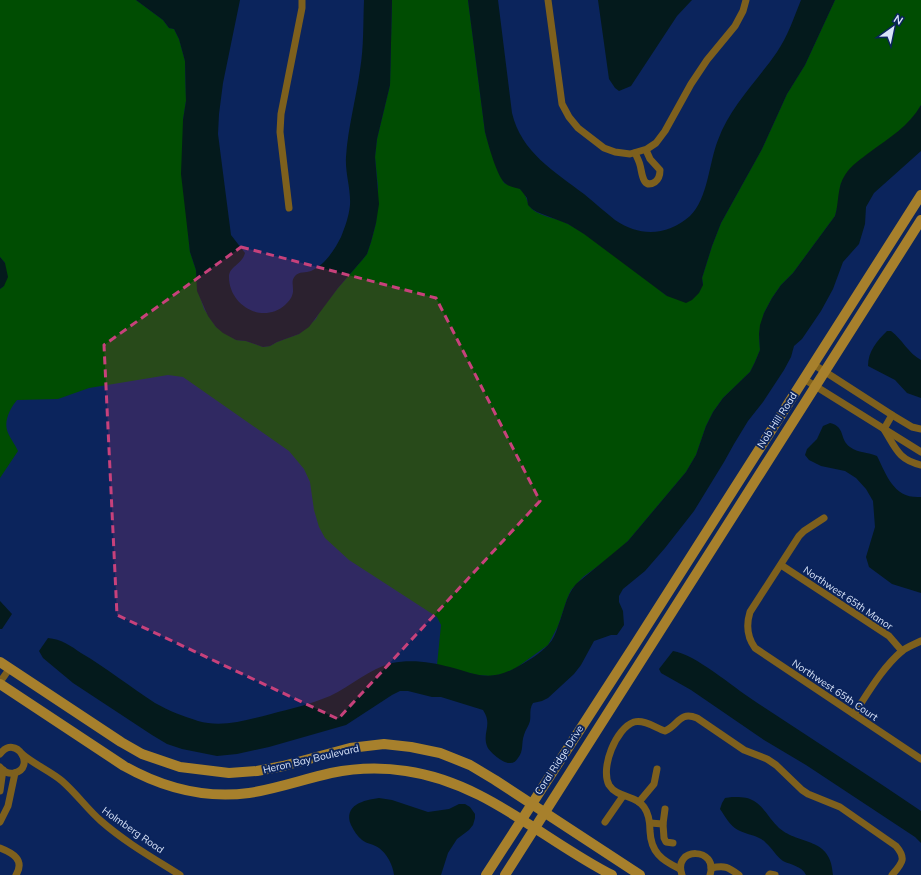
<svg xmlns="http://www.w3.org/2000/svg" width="921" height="875" font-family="Mulish,sans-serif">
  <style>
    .green { fill: #004d02 }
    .water { fill: #041a1c }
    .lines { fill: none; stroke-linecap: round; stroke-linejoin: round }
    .street { stroke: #7e601d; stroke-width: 7 }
    .secondary { stroke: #a7802c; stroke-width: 10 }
    .marked { fill: #c7417b; fill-opacity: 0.2; stroke: #c7417b; stroke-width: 3; stroke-dasharray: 8 5; stroke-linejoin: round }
    .labels { text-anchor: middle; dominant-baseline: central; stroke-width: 4; stroke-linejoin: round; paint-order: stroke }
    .street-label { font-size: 10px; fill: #d9e4f9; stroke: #0b245c }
  </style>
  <rect width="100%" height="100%" fill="#0b245c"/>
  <path class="green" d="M0,0H136L163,20L169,28L174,29L179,39L185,61L186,101L183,120L188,232L190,252L196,270L198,291L204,309L216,327L236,340L246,341L263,347L270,346L277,342L299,334L316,319L320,311L338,288L363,259L367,254L371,242L376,223L378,187L375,157L377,139L390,85L392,0H468L485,132L491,152L504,183C510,185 520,187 523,192C529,200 526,206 536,212C547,218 560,219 570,225C605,245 636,272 667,296L703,285L702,278L712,246L721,223L762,149L787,94L805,65L835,0H921V105L916,114L906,125L841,183L838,205L835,216L793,273L781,285L772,298L764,313L759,334L760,350L755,362L750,372L723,398L713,412L706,426L696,455L686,472L628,541L609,558L583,577L571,590L567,599L558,626L548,645L516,668L503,674L491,676L477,675L437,665L441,625L437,617L349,560L325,538L319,527L314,510L310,482L304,469L289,451L183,377L168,375L89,388L58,399L17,400C11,407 4,420 7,430C9,437 15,444 18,451L0,478V289L4,286L5,263L0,257Z"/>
  <g class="water">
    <path d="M136,0H240L223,83L219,114L218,134L231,235L245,253C242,265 229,266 229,277C229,305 262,325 285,305C300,292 288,284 295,276C299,271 306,273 311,271C325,265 335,249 341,237C345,227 349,216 350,205C351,189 345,173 346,157C348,127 356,99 360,70C364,47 363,23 364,0H392L390,85L377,139L375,157L379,204L376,223L371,242L367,254L363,259L338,288L309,327L299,334L277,342L270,346L263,347L246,341L236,340L223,333L216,327L208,316L197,291L196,270L190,252L181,174L183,120L186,101L185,61L179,39L174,29L169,28L163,20Z"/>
    <path d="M468,0H498L512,113C521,152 555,172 584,194C595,203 605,212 615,220C640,237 667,236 690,216C708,199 709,162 718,140C730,107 757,81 777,52C788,36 794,17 801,0H835L805,65L787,94L762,149L721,223L712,246L702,278L703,285L699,293L692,300L686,303L667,296L584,234L568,224L537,212L532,209L528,205L527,198L520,189C516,188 510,187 506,184C497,178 488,143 485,132Z"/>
    <polygon points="598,0 692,0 677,16 631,86 619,91 615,88 609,79"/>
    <path d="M921,105V151L874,193L866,207L865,224L859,244L843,262L833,289L821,311L802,339L794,346L791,357L784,370L763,402L748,421L734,444L724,462L694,511L665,548L645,571L623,589L619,596V602L623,611L624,625L617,635H611L594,641L581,665L574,674L548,698L542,701L533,703C529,709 531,715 530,721C529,726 525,730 524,735C521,743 524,751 518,758C516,761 514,763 510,763C504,764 489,752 487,746C482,732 493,725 483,710L441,697H432L408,691H400L392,695L346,725L269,747L237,754L217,756L182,749L167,744L152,735L73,683L43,658L39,651L48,638C61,639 71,646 81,653C107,668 130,687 155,703C169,711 183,716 198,721C222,728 247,720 271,714C290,709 311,704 330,696C351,686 369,669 392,663C411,659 432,662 450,667C475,674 490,682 515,668C526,662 540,654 548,645C553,640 556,633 558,626C564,612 565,597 576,584L628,541L686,472L696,455L706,426L713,412L723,398L750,372L755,362L760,350L759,334L760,325L764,313L772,298L781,285L793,273L835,216C839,203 837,186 845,175C851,165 861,159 870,152C889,138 909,126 921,105Z"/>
    <polygon points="0,257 5,263 8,277 4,286 0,289"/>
    <path d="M887,331H891C902,339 908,353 921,360V398L907,393L895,380L868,366C868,351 877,341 887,331Z"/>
    <path d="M830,423C846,427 839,439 850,447C858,453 868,452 877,456C887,476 894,499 921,497V593L892,584L869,567L866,557L875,527L873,501L866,489L856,478L845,471L821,466L809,460L805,455L807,449L817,439L823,426Z"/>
    <polygon points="0,601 12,614 2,629 0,629"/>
    <path d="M673,651C695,654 733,687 753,700C809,737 865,773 921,811V843L915,837L806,765L764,740L691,690L661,673L659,669Z"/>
    <path d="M732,797C737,797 745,797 750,799C763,804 769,819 779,828C800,846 831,836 833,875H806C802,866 791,865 783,861C776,856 772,848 766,843C759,835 747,835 738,830C730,826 725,816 720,809L722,803L725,798Z"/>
    <path d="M379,798L392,800L428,812L449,809L459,804H465L470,807L475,814V818L473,825L469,830L457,839L448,853L441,875H394C393,865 387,854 379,848C374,844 367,844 362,840C357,836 354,831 351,825C343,805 364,800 379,798Z"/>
  </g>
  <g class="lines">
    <g class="street">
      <polyline points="548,0 562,104 569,117 578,128 604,148 615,152 630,154 647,149 656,143 665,131 691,84 707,60 735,26 743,11 746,0"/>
      <path d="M635,153C637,157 639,161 640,165C642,171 642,190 655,182C659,179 660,175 660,170L650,159L646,150"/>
      <polyline points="289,208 280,132 281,114 302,8 302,0"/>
      <polyline points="813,364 892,415 912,427 921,429"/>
      <polyline points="804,379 921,452"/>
      <polyline points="884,429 892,415"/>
      <path d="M885,431C896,449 899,460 921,465"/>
      <path d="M824,518L804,531L799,536L750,612C746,625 747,637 755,648L921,759"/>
      <polyline points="781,565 889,636 902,651"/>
      <polyline points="0,682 10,668"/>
      <path d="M854,714C868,693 882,668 902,651C907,647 915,644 921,641"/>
      <path d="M0,754C16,733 37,768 14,773C8,774 3,771 0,767"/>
      <path d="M22,754C35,765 50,771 62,781C77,794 87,809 101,821C125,842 153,858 180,875"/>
      <polyline points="0,791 3,770"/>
      <polyline points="639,802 654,784 657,769"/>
      <polyline points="0,822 8,806 15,773"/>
      <polyline points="605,822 623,796"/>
      <polyline points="650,823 663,824 665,809"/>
      <polyline points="663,824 664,838 666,842 673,843"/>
      <path d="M0,848C13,853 25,860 16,875"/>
      <path d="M711,868C725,865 728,867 739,875"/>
      <path d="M680,869C661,860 651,852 650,831C650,823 649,814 644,807C636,795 617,798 609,785C600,768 616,728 634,722C644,719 656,728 665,731C679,725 679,711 697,718L744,750L767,759L776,765L802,790L808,794L840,807L896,846C907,859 902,863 892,875"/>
      <path d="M682,875C672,846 719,847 710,875"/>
      <polyline points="769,875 770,874 775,875"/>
    </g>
    <g class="secondary">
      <polyline points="0,662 121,742 142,754 180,767 229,773 257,771 283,766 350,748 384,744 411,747 440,753 470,765 495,780 640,875"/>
      <path d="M0,684L124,766C163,788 204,799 249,793C276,789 304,779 331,773C355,768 381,767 406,771C485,782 543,840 612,875"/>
      <polyline points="486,875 634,646 921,195"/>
      <polyline points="505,875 921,220"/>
    </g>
  </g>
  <path class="marked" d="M241,247L436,298L540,501L338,719L117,615L104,345Z"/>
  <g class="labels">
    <g class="street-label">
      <text transform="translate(777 420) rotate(-57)">Nob Hill Road</text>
      <text transform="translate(848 598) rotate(34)">Northwest 65th Manor</text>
      <text transform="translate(835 690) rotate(34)">Northwest 65th Court</text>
      <text transform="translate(311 759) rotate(-13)">Heron Bay Boulevard</text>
      <text transform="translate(559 760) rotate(-57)">Coral Ridge Drive</text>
      <text transform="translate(133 830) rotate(35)">Holmberg Road</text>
    </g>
  </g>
  <g transform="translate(893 28) rotate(33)" stroke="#0b245c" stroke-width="3" paint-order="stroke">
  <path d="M0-3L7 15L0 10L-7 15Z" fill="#d9e4f9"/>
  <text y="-6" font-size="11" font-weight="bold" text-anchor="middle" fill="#d9e4f9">N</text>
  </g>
</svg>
